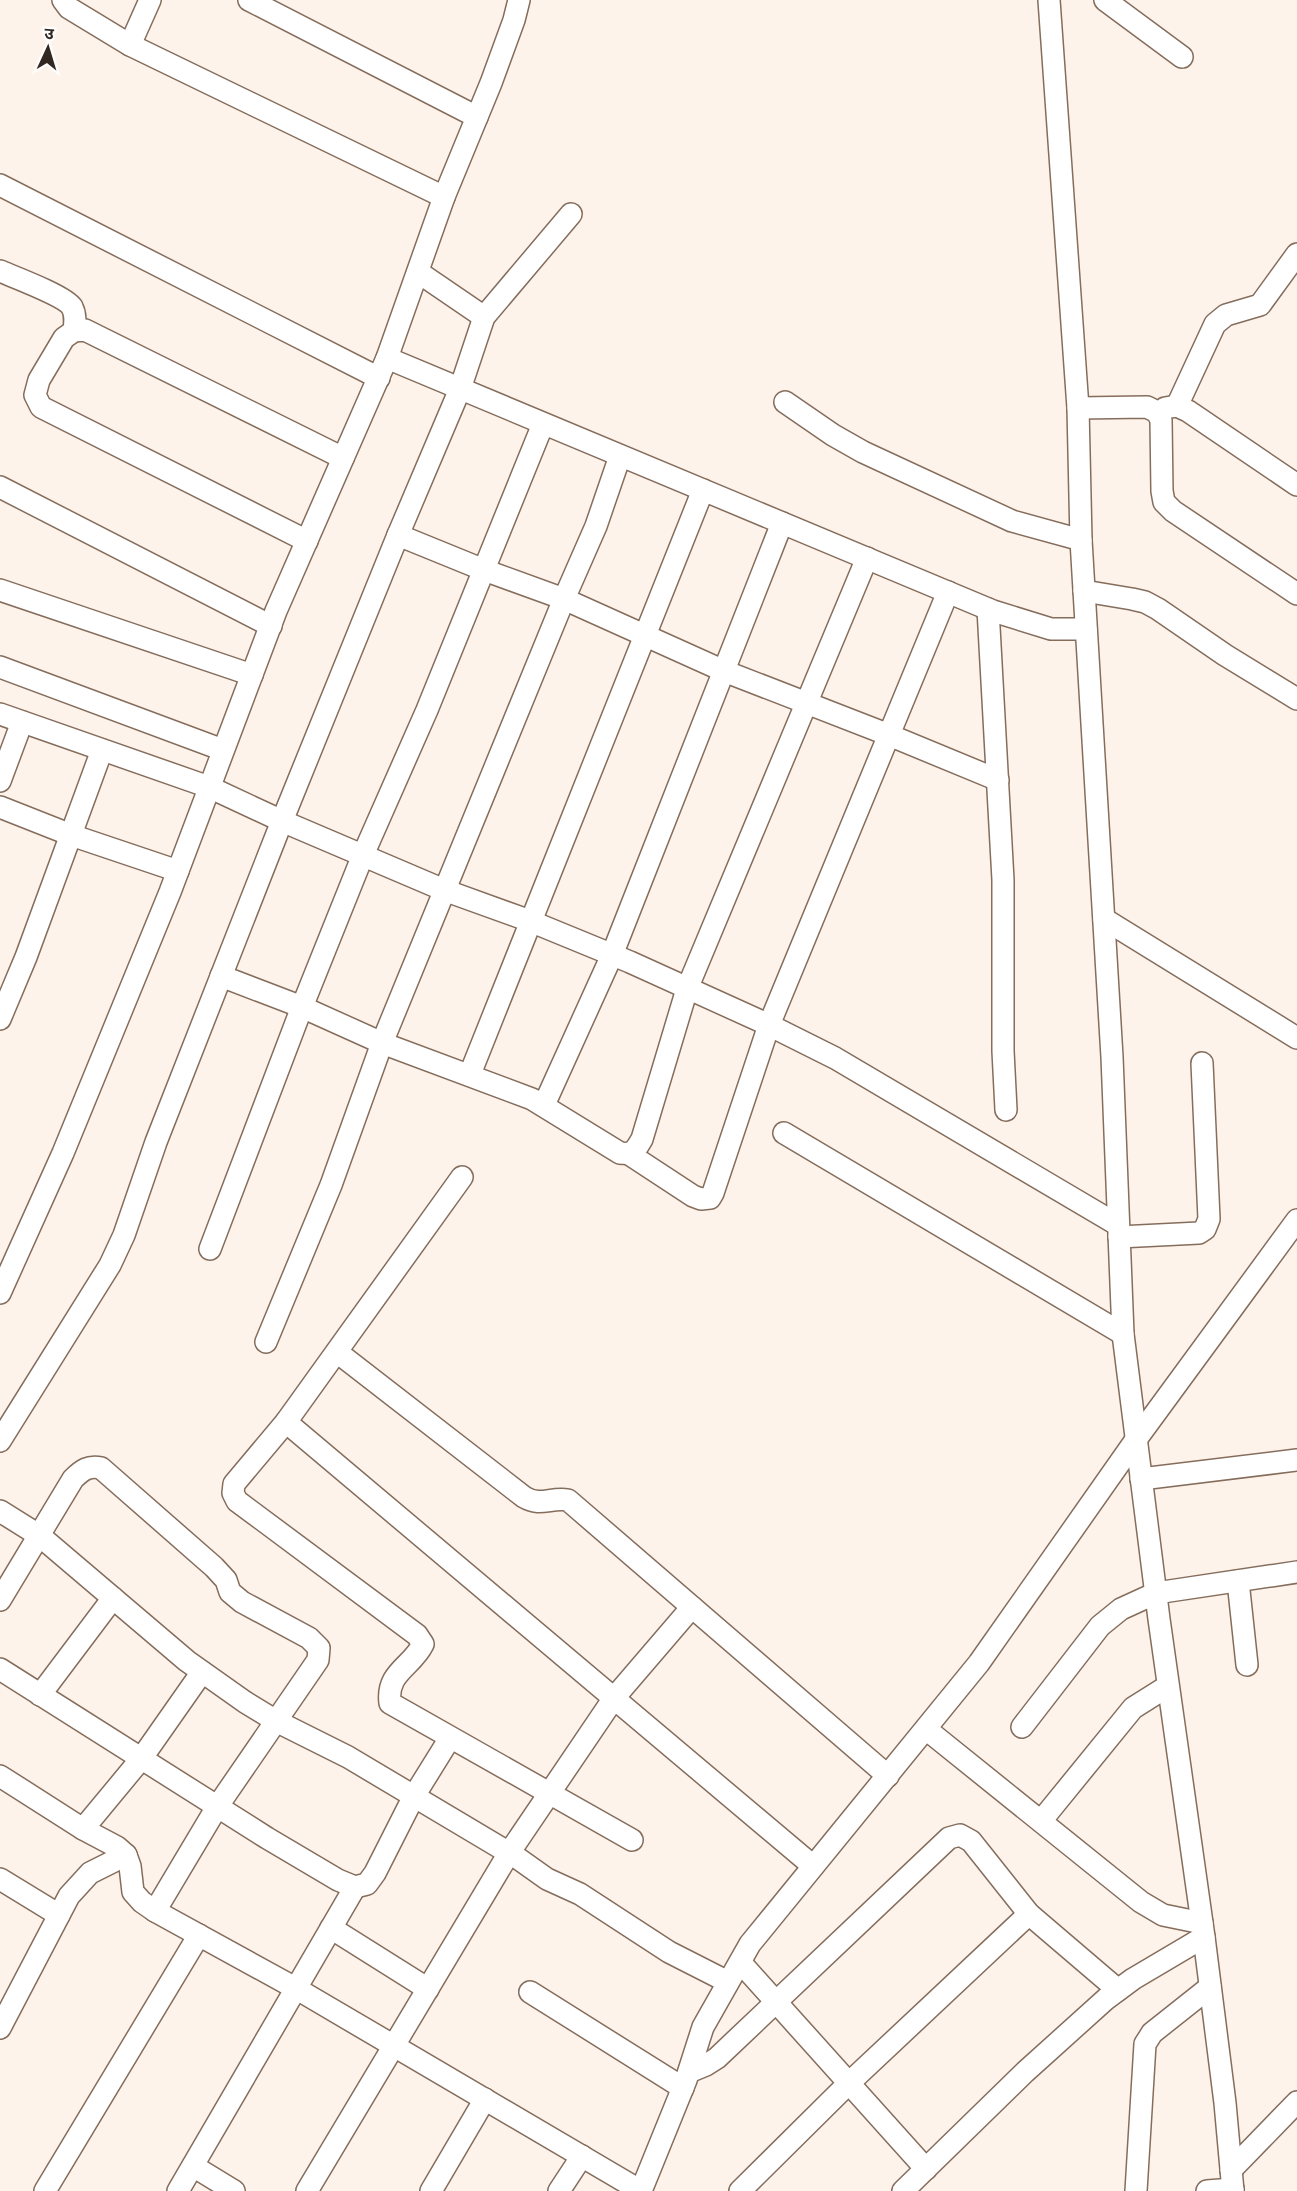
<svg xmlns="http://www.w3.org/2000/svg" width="1297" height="2191" font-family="'PT Sans','Noto Sans Devanagari',sans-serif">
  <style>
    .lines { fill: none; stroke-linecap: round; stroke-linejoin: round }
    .minor-casing { stroke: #856d5c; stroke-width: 24 }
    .minor { stroke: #fff; stroke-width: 21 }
  </style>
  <rect width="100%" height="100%" fill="#fef3eb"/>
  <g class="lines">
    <defs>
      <g id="minor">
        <polyline points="63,0 69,8 130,45 444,197"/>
        <polyline points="249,0 477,117"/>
        <polyline points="1049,0 1078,408 1081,540 1112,1057 1123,1334 1159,1619 1204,1937 1225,2103 1233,2191"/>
        <polyline points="1105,0 1182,57"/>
        <polyline points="130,45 150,0"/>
        <polyline points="0,185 379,378"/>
        <path d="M0,271C14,277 65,296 72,307C76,315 75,322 74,331"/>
        <polyline points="418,272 484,317"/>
        <polyline points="387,358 993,611 1051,629 1086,629"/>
        <polyline points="785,402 833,435 863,452 1012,521 1081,540"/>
        <polyline points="1177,406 1215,324 1226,315 1260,305 1297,254"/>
        <polyline points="1078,408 1147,407 1157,412 1161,420 1162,491 1164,502 1173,511 1297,594"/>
        <polyline points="1165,408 1177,406 1188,411 1297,485"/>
        <polyline points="0,487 271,626"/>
        <polyline points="398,535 484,570 564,599 724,671 889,735 998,780"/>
        <polyline points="307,541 41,407 35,395 39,380 64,338 74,331 85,330 343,458"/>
        <polyline points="0,590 252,675"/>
        <polyline points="1084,591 1132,599 1145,602 1158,609 1225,655 1297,699"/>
        <polyline points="988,609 1003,880 1003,1051 1006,1110"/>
        <polyline points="0,667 223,750"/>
        <polyline points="0,714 209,787 282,821 444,890 530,921 630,962 769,1025 835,1058 1118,1225"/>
        <polyline points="0,781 22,722"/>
        <polyline points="0,807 71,835 178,871"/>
        <polyline points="1104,919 1297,1038"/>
        <path d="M221,976L302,1007L382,1043L532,1099L620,1153C634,1155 636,1149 642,1139L687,989L867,558"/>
        <polyline points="0,1019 26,957 102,750"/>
        <polyline points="470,1074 703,490"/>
        <polyline points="544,1105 612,955 782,523"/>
        <polyline points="784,1133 1123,1334"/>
        <polyline points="629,1154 693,1196 701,1199 710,1198 713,1193 769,1025 948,592"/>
        <path d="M462,1177L286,1422L234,1484L233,1493L237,1501L417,1635L423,1644C412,1667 386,1672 390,1703L632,1840"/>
        <polyline points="1119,1237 1199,1233 1205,1229 1209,1219 1202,1063"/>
        <polyline points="210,1249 302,1007 363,855 427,710 543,424"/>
        <polyline points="0,1293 63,1153 170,892 276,611 387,358 444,197 491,83 514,20 519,0"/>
        <polyline points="266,1342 331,1185 382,1043 564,599 596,526 620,456"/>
        <path d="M337,1352L524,1497C541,1507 550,1497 568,1500L888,1776"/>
        <polyline points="286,1422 813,1866"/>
        <polyline points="0,1441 110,1265 124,1235 156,1142 282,821 398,535 460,389 484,317 571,214"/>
        <polyline points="1141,1479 1297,1460"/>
        <polyline points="0,1511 40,1536 187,1661 245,1702 276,1721 348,1757 516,1857 547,1879 580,1894 669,1952 728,1982"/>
        <polyline points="1238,1581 1247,1665"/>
        <path d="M0,1600L73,1479C82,1470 89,1465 101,1468L214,1567L226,1580L230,1592L242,1602L309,1638L319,1648L318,1660L217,1807L155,1911"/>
        <polyline points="0,1669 267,1838 338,1880 355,1887 367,1884 375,1873 414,1796 450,1738"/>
        <polyline points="40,1695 113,1598"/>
        <polyline points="1022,1727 1100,1626 1121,1609 1156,1593 1297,1572"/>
        <polyline points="926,1729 1141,1902 1163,1915 1202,1923"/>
        <polyline points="0,1776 83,1829 117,1847 126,1855 130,1866 133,1892 142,1902 155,1911 297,1989 641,2191"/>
        <polyline points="1041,1821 1133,1708 1168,1686"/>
        <polyline points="83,1829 141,1759 202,1672"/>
        <polyline points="0,1879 59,1915"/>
        <polyline points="331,1928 428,1989"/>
        <polyline points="741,1963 926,2169"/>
        <polyline points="530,1992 683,2088"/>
        <polyline points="0,2028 69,1896 90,1873 126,1855"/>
        <polyline points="689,2072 706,2065 717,2058 949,1838 960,1835 971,1841 1029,1914 1118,1990"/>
        <polyline points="193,2166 234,2191"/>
        <polyline points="1231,2170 1297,2102"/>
        <polyline points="45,2191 199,1935"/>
        <polyline points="178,2191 355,1887"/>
        <polyline points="307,2191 509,1853 614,1698 692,1607"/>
        <polyline points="431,2191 485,2099"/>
        <polyline points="559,2191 582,2156"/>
        <polyline points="641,2191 686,2080 703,2027 750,1944 979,1663 1135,1441 1297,1220"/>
        <polyline points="740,2191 849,2083 1029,1914"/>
        <polyline points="903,2191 1025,2072 1106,1999 1133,1979 1204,1937"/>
        <polyline points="1136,2191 1145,2044 1152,2033 1210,1987"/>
        <polyline points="1207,2191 1233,2189"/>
      </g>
    </defs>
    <use href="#minor" class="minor-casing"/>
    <use href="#minor" class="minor"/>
  </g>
  <g transform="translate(48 48) rotate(4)" stroke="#ffffff" stroke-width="4.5" paint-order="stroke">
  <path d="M0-4.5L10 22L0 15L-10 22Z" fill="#322821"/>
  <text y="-9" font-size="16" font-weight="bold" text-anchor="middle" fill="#322821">उ</text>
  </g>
</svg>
